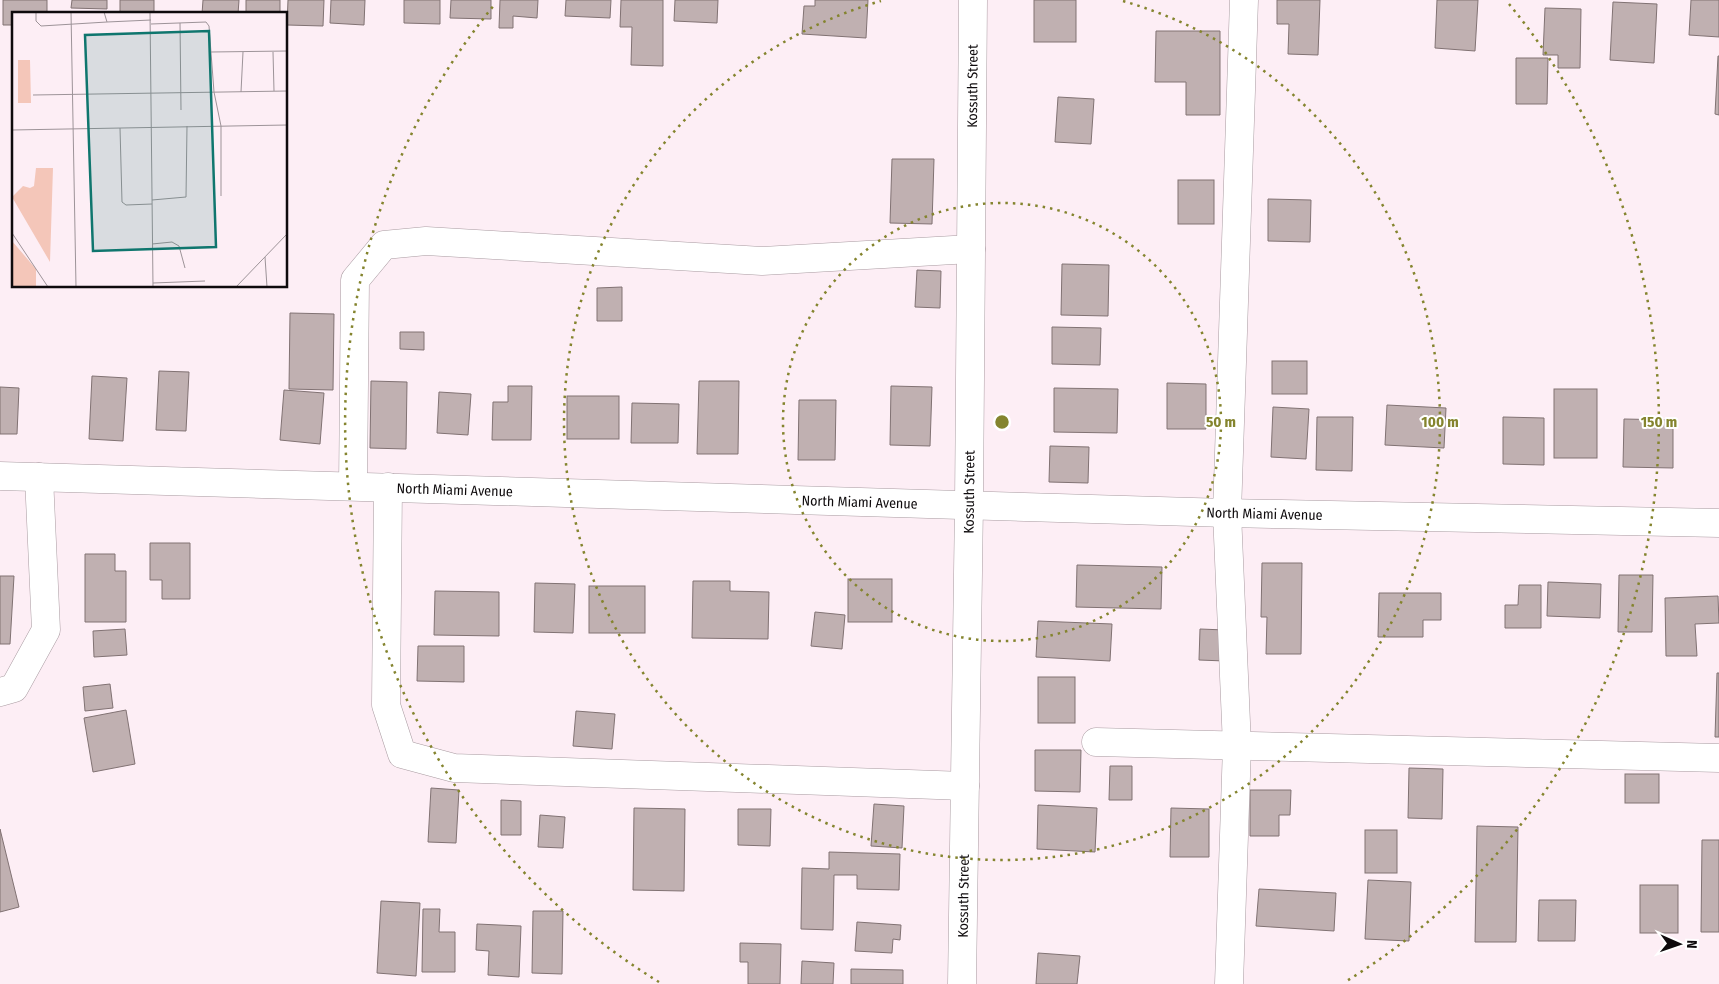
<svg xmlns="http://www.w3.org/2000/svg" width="1719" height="984" font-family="'Fira Sans Condensed',sans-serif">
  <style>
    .building { fill: #c0b0b1; stroke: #817273 }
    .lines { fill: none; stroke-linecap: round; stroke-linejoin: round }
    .minor-casing { stroke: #a99ba1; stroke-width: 29 }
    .minor { stroke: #fff; stroke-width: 28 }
    .ring { fill: none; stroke: #84842e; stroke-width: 2.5; stroke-dasharray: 2.5 5 }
    .labels { text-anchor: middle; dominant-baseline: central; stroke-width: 4; stroke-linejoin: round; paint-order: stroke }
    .street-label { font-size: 14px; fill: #0e0a0c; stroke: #fff }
    .inset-road { fill: none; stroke: #9d9398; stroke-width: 1 }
    .view { fill: #0f766e; fill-opacity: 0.15; stroke: #0f766e; stroke-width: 2.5 }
    .inset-edge { fill: none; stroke: #0e0a0c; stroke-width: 2.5 }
    .centre { fill: #84842e; stroke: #fff; stroke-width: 2.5 }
    .ring-label { font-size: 15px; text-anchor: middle; font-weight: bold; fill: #84842e; stroke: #fff; stroke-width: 4; stroke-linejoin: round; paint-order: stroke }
  </style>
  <rect width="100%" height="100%" fill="#fdeef5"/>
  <g class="building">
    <polygon points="3,0 47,0 47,14 14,14 14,25 3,25"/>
    <polygon points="72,0 107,0 107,9 71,8"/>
    <rect x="120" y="0" width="34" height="14"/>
    <polygon points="203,0 239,0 238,14 202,14"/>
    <rect x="246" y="0" width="34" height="14"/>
    <polygon points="288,0 324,0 323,26 287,25"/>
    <polygon points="331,0 365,0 364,25 330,23"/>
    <polygon points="404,0 440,0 440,24 404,23"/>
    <polygon points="451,0 491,0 491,19 450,18"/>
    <polygon points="500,0 538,0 537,18 513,16 513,28 499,28"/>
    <polygon points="566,0 611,0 610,18 565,16"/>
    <polygon points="621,0 663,0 663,66 631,65 632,27 620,27"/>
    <polygon points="675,0 718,0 717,23 674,21"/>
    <polygon points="815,0 868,0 866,38 802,34 804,6 815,6"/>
    <rect x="1034" y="0" width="42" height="42"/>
    <polygon points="1277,0 1320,0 1318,55 1288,54 1289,24 1277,24"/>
    <polygon points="1437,0 1478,0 1475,51 1435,48"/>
    <polygon points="1691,0 1719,0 1719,37 1689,35"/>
    <polygon points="1613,2 1657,4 1654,63 1610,60"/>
    <polygon points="1545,8 1581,9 1580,68 1558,68 1558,55 1543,55"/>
    <polygon points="1156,31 1220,31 1220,115 1186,115 1186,82 1155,82"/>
    <polygon points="1718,56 1719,56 1719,115 1715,114"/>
    <polygon points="1516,58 1548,58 1547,104 1516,104"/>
    <polygon points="1058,97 1094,99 1091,144 1055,142"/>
    <polygon points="892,159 934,159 932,224 890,223"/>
    <rect x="1178" y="180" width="36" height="44"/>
    <polygon points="1268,199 1311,200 1310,242 1268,241"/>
    <polygon points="1062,264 1109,265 1108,316 1061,315"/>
    <polygon points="917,270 941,271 940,308 915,307"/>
    <polygon points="622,287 622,321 597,321 597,288"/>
    <polygon points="290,313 334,314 333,390 289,389"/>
    <polygon points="1052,327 1101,328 1100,365 1052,364"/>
    <polygon points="400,332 424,332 424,350 400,349"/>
    <rect x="1272" y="361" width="35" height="33"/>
    <polygon points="159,371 189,372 186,431 156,430"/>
    <polygon points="92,376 127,378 123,441 89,439"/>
    <polygon points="371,381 407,382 406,449 370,448"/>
    <polygon points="699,381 739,381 738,454 697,454"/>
    <polygon points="1167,383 1206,384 1206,429 1167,429"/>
    <polygon points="508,386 532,386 531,440 492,440 493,402 508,402"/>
    <polygon points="891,386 932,387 930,446 890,445"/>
    <polygon points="0,387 19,388 17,434 0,434"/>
    <polygon points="1054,388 1118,389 1117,433 1054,432"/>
    <rect x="1554" y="389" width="43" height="69"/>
    <polygon points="284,390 324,393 320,444 280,440"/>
    <polygon points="439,392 471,394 468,435 437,433"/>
    <rect x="567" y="396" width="52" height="43"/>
    <polygon points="799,400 836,400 835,460 798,460"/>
    <polygon points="632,403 679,404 678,443 631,443"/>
    <polygon points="1387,405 1446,408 1444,448 1385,445"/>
    <polygon points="1273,407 1309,409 1306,459 1271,457"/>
    <polygon points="1317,417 1353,417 1352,471 1316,470"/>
    <polygon points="1503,417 1544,418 1544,465 1503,464"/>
    <polygon points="1624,419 1673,420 1673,468 1623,467"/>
    <polygon points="1050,446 1089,447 1088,483 1049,482"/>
    <polygon points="150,543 190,543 190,599 162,599 162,580 150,580"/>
    <polygon points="85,554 115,554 115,571 126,571 126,622 85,622"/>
    <polygon points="1262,563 1302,563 1301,654 1266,654 1267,617 1261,617"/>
    <polygon points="1077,565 1162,567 1161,609 1076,607"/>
    <polygon points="1619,575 1653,575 1652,632 1618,632"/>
    <polygon points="0,576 14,576 10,644 0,644"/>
    <rect x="848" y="579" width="44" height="43"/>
    <polygon points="693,581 730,581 730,591 769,592 768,639 692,638"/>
    <polygon points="1548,582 1601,584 1600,618 1547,616"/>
    <polygon points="535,583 575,584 573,633 534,632"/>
    <polygon points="1519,585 1541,585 1541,628 1505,628 1505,605 1518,605"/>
    <rect x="589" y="586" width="56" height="47"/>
    <polygon points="435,591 499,592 499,636 434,635"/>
    <polygon points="1379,593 1441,593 1441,620 1423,620 1423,637 1378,637"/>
    <polygon points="1718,596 1719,623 1695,624 1697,656 1666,656 1665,598"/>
    <polygon points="815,612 845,615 842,649 811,646"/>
    <polygon points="1038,621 1112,624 1110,661 1036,657"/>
    <polygon points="125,629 127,655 94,657 93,631"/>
    <polygon points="1200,629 1225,630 1225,661 1199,660"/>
    <polygon points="418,646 464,646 464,682 417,681"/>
    <polygon points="1717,673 1719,673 1719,737 1715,737"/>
    <rect x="1038" y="677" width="37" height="46"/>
    <polygon points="110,684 113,708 85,711 83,687"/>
    <polygon points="126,710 135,764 93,772 84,718"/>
    <polygon points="576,711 615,714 612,749 573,746"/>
    <polygon points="1035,750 1081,750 1080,792 1035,791"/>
    <polygon points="1110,766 1132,766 1132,800 1109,800"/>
    <polygon points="1409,768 1443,769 1442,819 1408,818"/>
    <rect x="1625" y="774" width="34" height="29"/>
    <polygon points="431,788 459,790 456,843 428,842"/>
    <polygon points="1250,790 1291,790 1290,815 1279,815 1279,836 1250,836"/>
    <polygon points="501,800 521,801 521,835 501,835"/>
    <polygon points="874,804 904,806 902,848 871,846"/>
    <polygon points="1038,805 1097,808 1095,852 1037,849"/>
    <polygon points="634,808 685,809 684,891 633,890"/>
    <polygon points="1171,808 1209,809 1209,857 1170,857"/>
    <polygon points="738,809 771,809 770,846 738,845"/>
    <polygon points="540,815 565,817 563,848 538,847"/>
    <polygon points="1477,826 1518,827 1516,942 1475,942"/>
    <polygon points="0,829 19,907 0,912"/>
    <rect x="1365" y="830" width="32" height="43"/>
    <polygon points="1702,840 1719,840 1719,932 1701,932"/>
    <polygon points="829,852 900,854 899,890 857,889 857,875 834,875 833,930 801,929 802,868 829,869"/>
    <polygon points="1368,880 1411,882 1409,941 1365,939"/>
    <rect x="1640" y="885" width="38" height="48"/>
    <polygon points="1259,889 1336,893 1334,931 1256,926"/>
    <polygon points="1539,900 1576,900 1575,941 1538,941"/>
    <polygon points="381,901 420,903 416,976 377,973"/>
    <polygon points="423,909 440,909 439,932 455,932 455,972 422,972"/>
    <polygon points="533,911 563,911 562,974 532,973"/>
    <polygon points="857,922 901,925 900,940 893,939 892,953 855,951"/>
    <polygon points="477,924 521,926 519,977 488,975 489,951 476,950"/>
    <polygon points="740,943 781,944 780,984 748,984 748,962 740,962"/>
    <polygon points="1038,953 1080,956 1077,984 1036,984"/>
    <polygon points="802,961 834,963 833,984 801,984"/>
    <polygon points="851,969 903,970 903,984 851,984"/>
  </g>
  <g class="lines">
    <defs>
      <g id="minor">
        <path id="s1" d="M0,476L1227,513L1719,523"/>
        <polyline points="353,486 355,280 384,245 426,241 762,261 971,249"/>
        <polyline points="388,487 386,705 402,754 454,768 965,786"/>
        <polyline points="0,692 14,688 46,630 39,477"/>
        <polyline points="1096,742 1719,758"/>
        <path id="s2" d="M962,984L969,504L973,0"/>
        <polyline points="1229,984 1237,746 1227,513 1244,0"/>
      </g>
    </defs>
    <use href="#minor" class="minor-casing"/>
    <use href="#minor" class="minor"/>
  </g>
  <g class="ring">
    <circle cx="1002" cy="422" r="219"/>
    <path d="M1123 1A438 438 0 1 1 881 1"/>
    <path d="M659 982A657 657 0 0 1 495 4M1509 4A657 657 0 0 1 1345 982"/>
  </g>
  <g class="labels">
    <g class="street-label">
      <text stroke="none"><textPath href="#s2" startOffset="898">Kossuth Street</textPath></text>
      <text stroke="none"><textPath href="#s1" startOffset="455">North Miami Avenue</textPath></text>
      <text stroke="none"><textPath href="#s2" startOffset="492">Kossuth Street</textPath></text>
      <text stroke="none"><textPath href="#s1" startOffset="860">North Miami Avenue</textPath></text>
      <text stroke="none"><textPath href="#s1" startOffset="1265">North Miami Avenue</textPath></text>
      <text stroke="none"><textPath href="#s2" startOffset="88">Kossuth Street</textPath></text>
    </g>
  </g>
  <g transform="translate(12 12)">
    <rect width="275" height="275" fill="#fdeef5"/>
    <path d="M6,48H18L19,91H6ZM24,156H41L38,250L0,185L11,174L18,176L22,174ZM0,229L24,257V275H0Z" fill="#f4c6b9"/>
    <path class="inset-road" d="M24,0V9L29,14L95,10M59,0L64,275M92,0L95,10L139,8M138,0L141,275M168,11L169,98M139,12L194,10L197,14L202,80L209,114V184M199,40L275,39M261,40L262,79M229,80L231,40M21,83L275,79M108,116L110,190L114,193L140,192M0,118L275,113M140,188L174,185L175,114M0,221L36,275M140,232L160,230L167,234L173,256M253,245L255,275M141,271L193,269M224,275L275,222"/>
    <path class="view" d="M197,19L204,235L81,239L73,23Z"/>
    <rect width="275" height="275" class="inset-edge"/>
  </g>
  <circle cx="1002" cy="422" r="8" class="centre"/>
  <g class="ring-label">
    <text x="1221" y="427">50 m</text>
    <text x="1440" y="427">100 m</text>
    <text x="1659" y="427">150 m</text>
  </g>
  <g transform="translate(1679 944) rotate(92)" stroke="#ffffff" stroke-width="4" paint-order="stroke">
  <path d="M0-4L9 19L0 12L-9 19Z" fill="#0e0a0c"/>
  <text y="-8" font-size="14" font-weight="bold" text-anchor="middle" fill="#0e0a0c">N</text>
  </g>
</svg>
